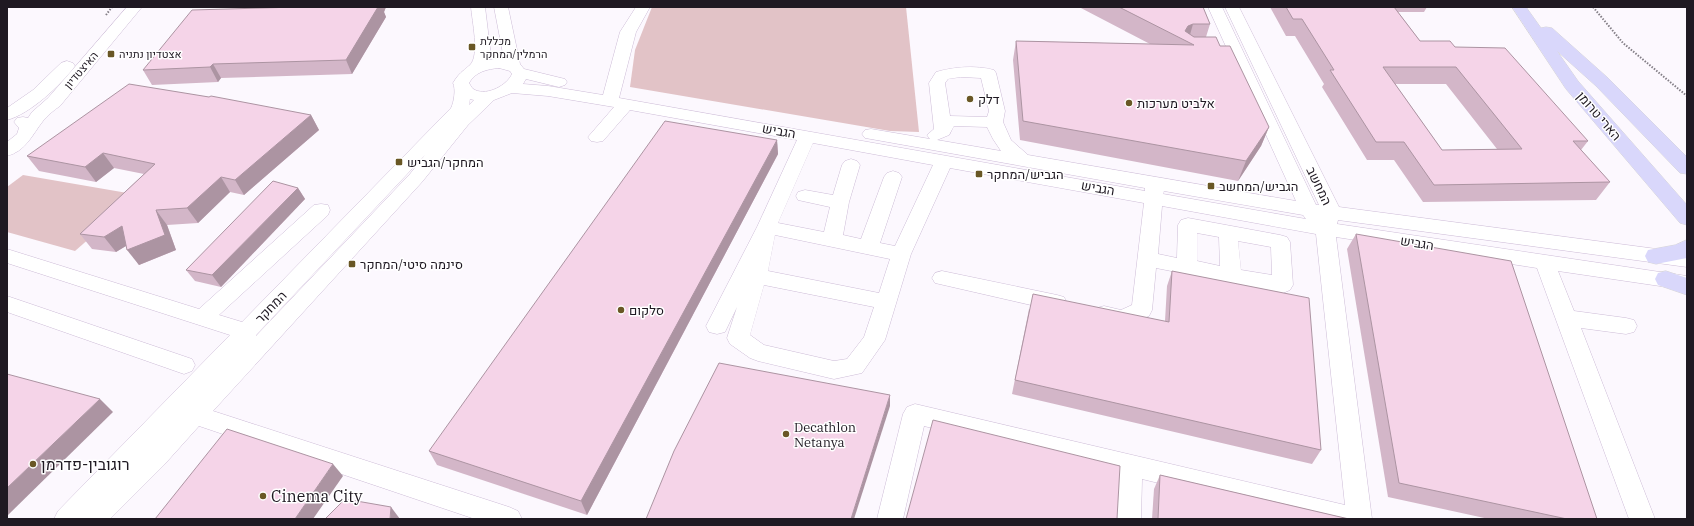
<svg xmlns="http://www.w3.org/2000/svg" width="1694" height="526" font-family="'IBM Plex Serif',Heebo,serif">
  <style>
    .green { fill: #e2c3c7 }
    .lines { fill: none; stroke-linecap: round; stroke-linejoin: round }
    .minor-casing { stroke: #cdbcd7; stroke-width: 1 }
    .major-casing { stroke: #d7d6d7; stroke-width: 1 }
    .path { stroke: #837e86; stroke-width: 2; stroke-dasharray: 1.5 1.5; stroke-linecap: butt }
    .minor { fill: #fff; fill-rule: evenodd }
    .major { fill: #d9d7fb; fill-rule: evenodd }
    .wall { fill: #d3b6c8; fill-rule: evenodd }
    .shaded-wall { fill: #ac94a2 }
    .building { fill: #f5d4e8; stroke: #ac94a2; fill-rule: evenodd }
    .poi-dot { fill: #695725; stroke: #fff; stroke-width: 1.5 }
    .labels { text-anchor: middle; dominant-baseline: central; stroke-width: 3; stroke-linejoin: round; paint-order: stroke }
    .far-poi-label { font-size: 11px; fill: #1f1922; stroke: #fff; text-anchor: start }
    .far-street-label { font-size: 11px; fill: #1f1922; stroke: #fff }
    .poi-label { font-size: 13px; fill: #1f1922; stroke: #fff; text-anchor: start }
    .street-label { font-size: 13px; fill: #1f1922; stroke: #fff }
    .near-poi-label { font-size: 16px; fill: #1f1922; stroke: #fff; text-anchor: start }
  </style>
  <rect width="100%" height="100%" fill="#fcf8fe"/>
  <g class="green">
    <polygon points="652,7 906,7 919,132 890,131 630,87 635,50"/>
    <polygon points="23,175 139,195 75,251 7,232 7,187"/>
  </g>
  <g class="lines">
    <defs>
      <g id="minor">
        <path d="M127,7H142L60,106C54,110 48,115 43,121C32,135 26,151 7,156V142L17,134L19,128L14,122L17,118L23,117L28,118L32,112L48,98Z"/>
        <path d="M471,7H485L491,56L489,60L499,58L504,59L494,7H508L520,64L524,69L565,79L567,82L565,85L559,87L526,79L523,84L548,86L603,95L620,32L636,7H650L636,32L619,98L1145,191V188L871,139L865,138L862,134L865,130L871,129L930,139L927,135L934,129L929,83L936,72C954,67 975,65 994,70L996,73L1005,111L1003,122L1011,140L1028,155L1296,201L1208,7H1222L1316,205H1319L1225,7H1239L1339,207L1687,253V267L1338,220L1337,224L1687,276V290L1558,271L1574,311L1626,318L1634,320L1637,326L1634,332L1626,334L1581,328L1655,519H1629L1537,268L1336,237L1372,519H1306L1142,479L1141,519H1115L1117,473L924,426L903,519H877L903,414L907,407L915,404L1345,505L1316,234L1162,206L1158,254L1177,258L1178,225L1181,220L1188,218L1280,235L1287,237L1290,242L1293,285L1290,290L1283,293L1156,268L1152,310L1149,316L1122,326L1097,320L1093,314L1097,308L1104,306L1121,310L1132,305L1144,203L950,168L911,254L885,340L862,373L834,379L758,361L750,358L730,344L727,338L737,307L725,332L717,334L709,332L706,326L757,227L797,140L630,110L603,141L597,142L591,141L588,137L614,107L548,96L512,93L494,100L468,125L422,182L213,411L509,507L518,511L522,519H475L199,426L164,465L110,519H54L58,511L230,335L7,263V249L199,309L314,205L321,204L328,205L330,210L328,215L219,315L242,322L451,108C454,102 456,89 453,83C459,73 462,72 470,65C480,55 472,21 471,7ZM499,68L510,71L512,74C507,85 488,96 475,90C472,89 471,86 469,83C475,72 487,69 499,68ZM961,77L981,78L989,111L987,117L950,116L945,83L948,79ZM470,99L474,100L469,105ZM954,126L987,127L993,139L1001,151L937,140L949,135ZM813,143L933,165L895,246L880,243L902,177L899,173L893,171L887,173L884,177L861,239L843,235L849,202L860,165L857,161L851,159L845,161L842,165L833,195L805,190L798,192L796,196L798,200L830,207L824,232L778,223ZM425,155L410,174L256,336V335ZM1164,191L1303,215L1306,219L1163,194ZM1197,233L1219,237L1220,266L1197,261ZM775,235L890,259L879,293L768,271ZM1238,241L1271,247L1272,275L1241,270ZM764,285L874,307L864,337L847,359L834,361L764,345L750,335Z"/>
        <path d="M67,61L73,63L75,66C61,85 30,114 7,120V108L33,90L61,63Z"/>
        <polygon points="942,271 1057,295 1064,297 1067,303 1064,309 1057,311 935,283 932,278 935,273"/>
        <polygon points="7,296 192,359 195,365 192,371 184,374 7,312"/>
      </g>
      <g id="major">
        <polygon points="1512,7 1526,7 1541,28 1546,27 1552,28 1608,78 1687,157 1687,174 1680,173 1596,86 1557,51 1578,81 1687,205 1687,225 1680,223 1566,89"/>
        <polygon points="1687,240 1687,258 1656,264 1648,262 1645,256 1648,250 1675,245"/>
        <polygon points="1666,271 1687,278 1687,295 1658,285 1655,279 1658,273"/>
      </g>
    </defs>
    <use href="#minor" class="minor-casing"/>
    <use href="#major" class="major-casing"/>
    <g class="path">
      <polyline points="1593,7 1623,43 1687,96"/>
      <polyline points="106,15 112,7"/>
    </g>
    <use href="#minor" class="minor"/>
    <use href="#major" class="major"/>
  </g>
  <g class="wall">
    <polygon points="297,7 386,7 384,12 386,17 352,74 221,78 218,82 152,85 143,70"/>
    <polygon points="1079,7 1203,7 1210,24 1206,37 1220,46 1269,127 1261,146 1238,181 1020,140 1013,60 1016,41 1150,44"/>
    <path d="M1270,7H1427L1424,12H1398L1420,41L1455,47L1588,141L1581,150L1610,182L1596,200L1423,202L1394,160H1367L1322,87L1324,84L1295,36H1286ZM1395,84H1446L1497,149L1442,150Z"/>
    <polygon points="311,115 319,130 244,195 230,192 198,223 167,225 176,250 139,265 126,246 116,252 92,249 80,234 144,174 114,168 96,182 39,171 27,156"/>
    <polygon points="777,140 778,154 587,515 437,465 429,451"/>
    <polygon points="298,188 305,199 221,287 195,281 186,270"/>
    <polygon points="1356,234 1597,519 1489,519 1388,497 1347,249"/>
    <polygon points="1172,271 1321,450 1312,464 1012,394 1029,309 1165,321 1167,286"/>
    <polygon points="1160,475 1349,519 1152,519 1154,489"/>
  </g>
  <g class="shaded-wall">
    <polygon points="377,7 386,7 384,12 386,17 352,74 346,60"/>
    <polygon points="1193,24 1188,42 1185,31 1188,26"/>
    <polygon points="213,64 221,78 218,82 210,67"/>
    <polygon points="311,115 319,130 244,195 235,180"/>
    <polygon points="1269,127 1261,146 1238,181 1246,161"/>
    <polygon points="777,140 778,154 587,515 581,501"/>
    <polygon points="103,153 114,168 96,182 85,167"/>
    <polygon points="221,177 230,192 198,223 187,208"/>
    <polygon points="298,188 305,199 221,287 212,275"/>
    <polygon points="156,210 167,225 176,250 139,265 127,250"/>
    <polygon points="122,226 134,241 116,252 104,237"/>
    <polygon points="890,395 890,406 854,519 851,519"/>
    <polygon points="100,399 113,412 7,516 7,488"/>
    <polygon points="333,464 343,476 313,519 295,519"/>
    <polygon points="391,507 400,519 390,519"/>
  </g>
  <g class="building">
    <polygon points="297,7 378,7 346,60 213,64 210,67 143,70 192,10"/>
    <polygon points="1119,7 1203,7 1210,24 1193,24 1188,26 1185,31 1194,37 1216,37 1220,46 1230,46 1269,127 1246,161 1023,121 1016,41 1194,45"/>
    <path d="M1286,7H1394L1420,41H1450L1455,47L1505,48L1588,141H1573L1610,182L1434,185L1404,142H1376L1330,70H1334L1302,19H1293ZM1383,67H1456L1522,149L1442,150Z"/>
    <polygon points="129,84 209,97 211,96 311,115 235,180 221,177 187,208 156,210 165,235 127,250 122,226 104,237 80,234 155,164 103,153 85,167 27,156"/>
    <polygon points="665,121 777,140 581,501 429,451"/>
    <polygon points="273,181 298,188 212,275 186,270"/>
    <polygon points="1356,234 1511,261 1597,519 1567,519 1399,483"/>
    <polygon points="1172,271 1309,298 1321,450 1015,380 1033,294 1169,322"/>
    <polygon points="719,363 890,395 851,519 646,519 674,451"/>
    <polygon points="7,374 100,399 7,488"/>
    <polygon points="933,420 1120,466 1117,519 906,519"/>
    <polygon points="227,429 333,464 295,519 155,519"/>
    <polygon points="1160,475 1349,519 1158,519"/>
    <polygon points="345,499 391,507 390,519 325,519"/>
  </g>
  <g class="poi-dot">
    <rect x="468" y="43" width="8" height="8" rx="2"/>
    <rect x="107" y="50" width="8" height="8" rx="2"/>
    <circle cx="970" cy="99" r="4"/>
    <circle cx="1129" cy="103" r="4"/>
    <rect x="395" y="158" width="8" height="8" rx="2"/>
    <rect x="975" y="170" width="8" height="8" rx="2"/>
    <rect x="1207" y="182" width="8" height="8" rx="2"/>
    <rect x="348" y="260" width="8" height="8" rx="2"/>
    <circle cx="621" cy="310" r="4"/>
    <circle cx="786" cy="434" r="4"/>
    <circle cx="33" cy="464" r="4"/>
    <circle cx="263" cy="496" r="4"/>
  </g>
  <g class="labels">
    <g class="far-poi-label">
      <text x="480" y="41">מכללת<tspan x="480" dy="13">הרמלין/המחקר</tspan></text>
      <text x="119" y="54">אצטדיון נתניה</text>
    </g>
    <g class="far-street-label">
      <text transform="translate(81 70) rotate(-49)">האיצטדיון</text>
    </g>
    <g class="poi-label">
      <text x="978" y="99">דלק</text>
      <text x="1137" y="103">אלביט מערכות</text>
      <text x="407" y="162">המחקר/הגביש</text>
      <text x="987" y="174">הגביש/המחקר</text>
      <text x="1219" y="186">הגביש/המחשב</text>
      <text x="360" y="264">סינמה סיטי/המחקר</text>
      <text x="629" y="310">סלקום</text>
      <text x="794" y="427">Decathlon<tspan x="794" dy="15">Netanya</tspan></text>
    </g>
    <g class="street-label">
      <text transform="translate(1599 116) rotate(49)">הארי טרומן</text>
      <text transform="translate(779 131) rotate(10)">הגביש</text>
      <text transform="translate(1319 186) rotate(64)">המחשב</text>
      <text transform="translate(1098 188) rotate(10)">הגביש</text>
      <text transform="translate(1417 243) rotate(9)">הגביש</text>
      <text transform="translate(271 307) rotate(-46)">המחקר</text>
    </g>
    <g class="near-poi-label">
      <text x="41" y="464">רוגובין-פדרמן</text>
      <text x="271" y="496">Cinema City</text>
    </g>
  </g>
  <rect width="1694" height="526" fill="none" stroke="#1f1922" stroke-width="16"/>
</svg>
